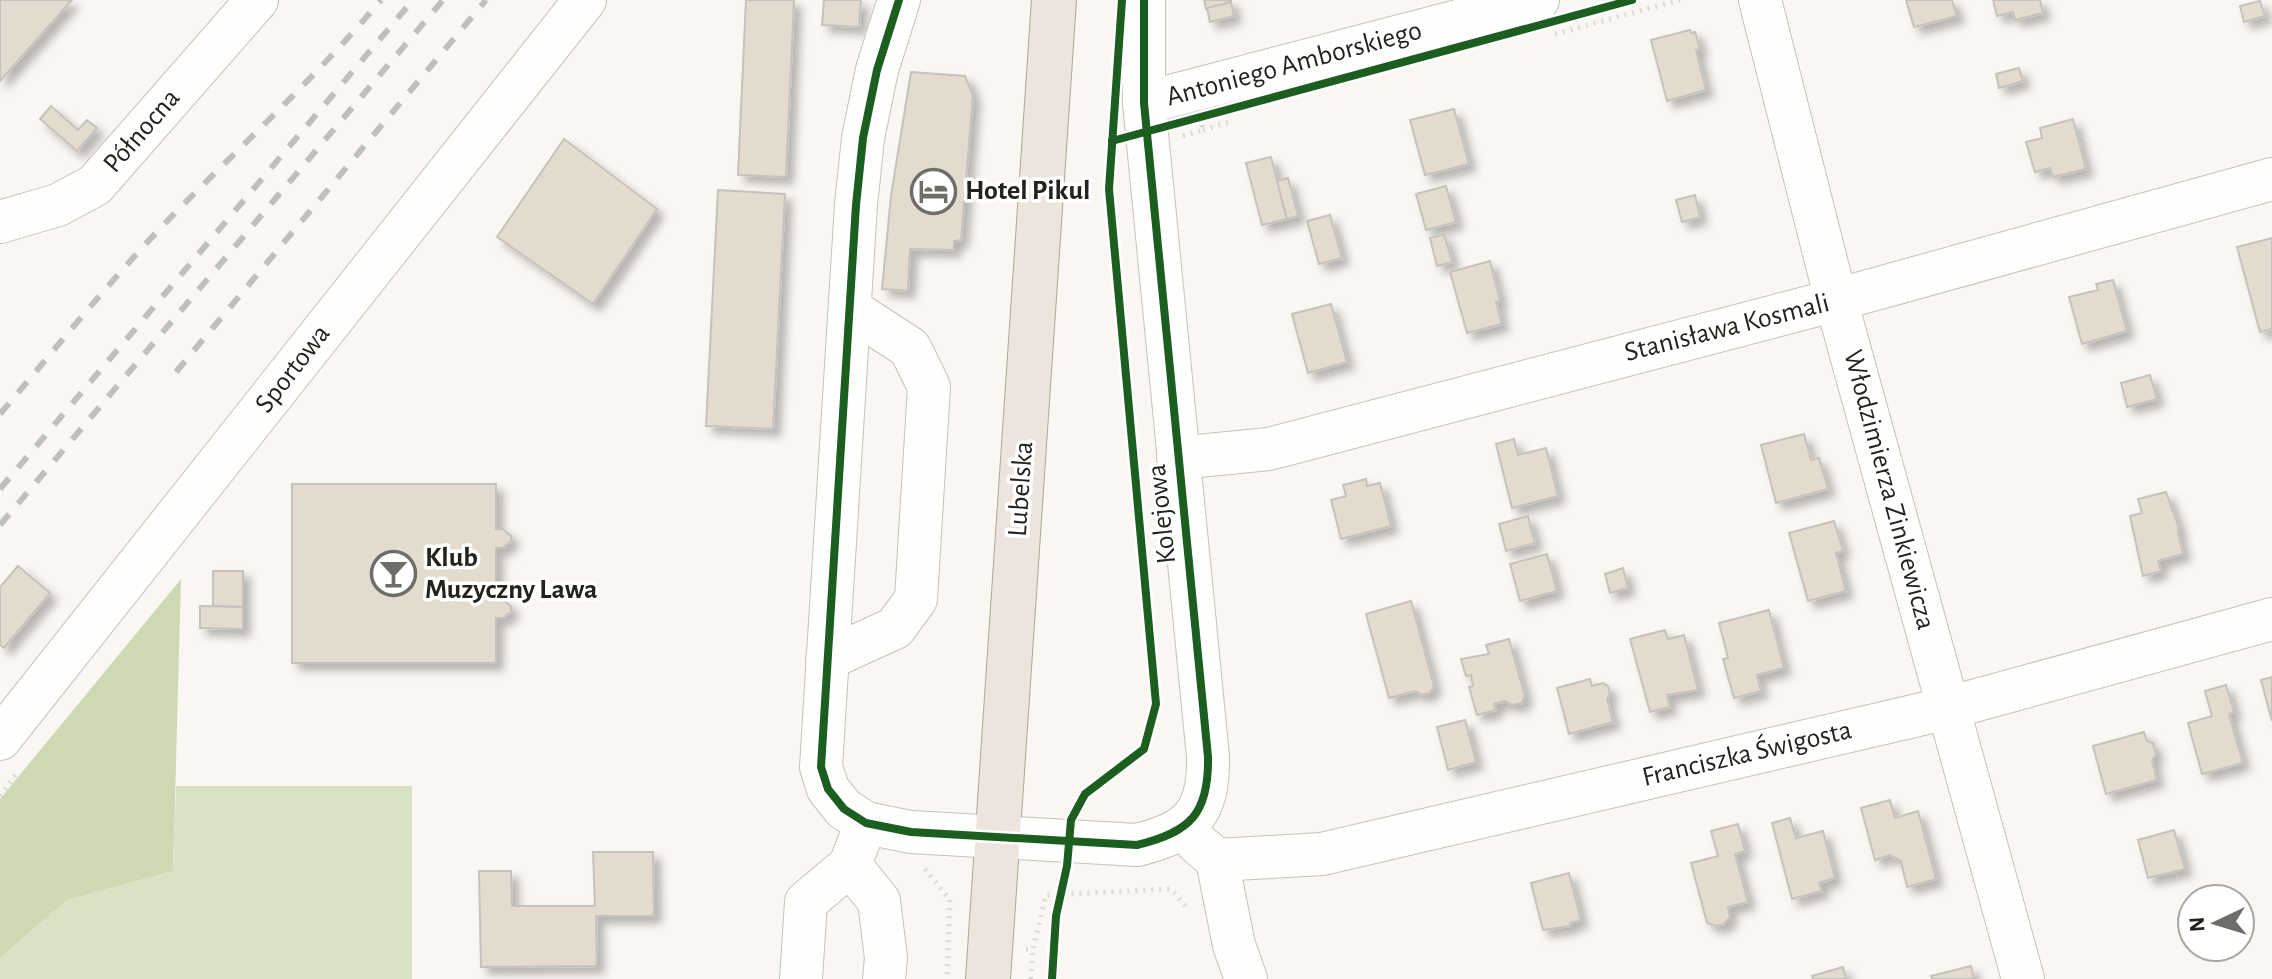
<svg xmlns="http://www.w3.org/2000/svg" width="2272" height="979" font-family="'Alegreya Sans',sans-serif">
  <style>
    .green { fill: #d9e2c4 }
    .forest { fill: #ced9b4 }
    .building { fill: #e3dbcd; stroke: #c5c2be; stroke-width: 2; filter: url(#shadow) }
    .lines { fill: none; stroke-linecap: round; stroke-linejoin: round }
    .minor-casing { stroke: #c4c2bd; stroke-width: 44 }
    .major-casing { stroke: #b0a597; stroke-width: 46 }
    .path { stroke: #dbdad8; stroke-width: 5; stroke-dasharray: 2 6; stroke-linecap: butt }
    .minor { stroke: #fefefd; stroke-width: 42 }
    .major { stroke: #ebe5de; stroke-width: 44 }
    .rail { stroke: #bfbfbd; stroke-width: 6; stroke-dasharray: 14 14; stroke-linecap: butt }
    .cycleway-casing { stroke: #fff; stroke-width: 13 }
    .cycleway { stroke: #1b5e20; stroke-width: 8 }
    .labels { text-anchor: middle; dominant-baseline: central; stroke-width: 7; stroke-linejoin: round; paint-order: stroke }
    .street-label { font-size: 28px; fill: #24221d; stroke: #fff }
    .poi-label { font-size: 28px; font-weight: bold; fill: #24221d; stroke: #fff; text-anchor: start }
  </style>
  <defs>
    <filter id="shadow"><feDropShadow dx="7" dy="7" stdDeviation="4" flood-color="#0004"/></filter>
  </defs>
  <rect width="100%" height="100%" fill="#faf7f2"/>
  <polygon class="green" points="176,786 412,786 412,979 0,979 0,958 67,900 173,871"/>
  <polygon class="forest" points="181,579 173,871 67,900 0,958 0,799"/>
  <g class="building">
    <polygon points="0,0 72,0 0,81"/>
    <polygon points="746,0 794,0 786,177 738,175"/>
    <polygon points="824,0 861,0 859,27 822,25"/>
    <polygon points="1204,0 1231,0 1231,2 1206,9"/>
    <polygon points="1906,0 1952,0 1957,16 1914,27"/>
    <polygon points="1993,0 2040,0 2043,13 2015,20 2013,12 1997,16"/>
    <polygon points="2260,1 2265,16 2244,22 2240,6"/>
    <polygon points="1231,2 1234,16 1210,22 1207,8"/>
    <polygon points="1690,30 1691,33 1695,32 1700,49 1696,50 1706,90 1667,101 1651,40"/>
    <polygon points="2019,68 2023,81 1999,88 1996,74"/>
    <polygon points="911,72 965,76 973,95 961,240 954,241 954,250 910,249 908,291 882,289 891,196"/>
    <polygon points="51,106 78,130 87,120 97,128 77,151 40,119"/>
    <polygon points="1454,109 1469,164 1425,175 1410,120"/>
    <polygon points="2073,119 2086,169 2053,177 2050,168 2035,172 2026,142 2042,138 2040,128"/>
    <polygon points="564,139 657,209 593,304 497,237"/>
    <polygon points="1271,157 1287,219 1262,225 1246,163"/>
    <polygon points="1288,178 1298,216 1287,219 1277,181"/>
    <polygon points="1446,186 1456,222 1426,230 1416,194"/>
    <polygon points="718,190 785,194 773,429 706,426"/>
    <polygon points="1695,195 1700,217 1682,222 1676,200"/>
    <polygon points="1330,215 1342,258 1319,264 1307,221"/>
    <polygon points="1444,234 1452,262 1437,266 1430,238"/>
    <polygon points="2272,238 2272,329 2260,332 2237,247"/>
    <polygon points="1490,261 1500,301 1496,302 1502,324 1467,333 1450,272"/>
    <polygon points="2113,280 2127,331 2082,344 2069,297 2098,290 2096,284"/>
    <polygon points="1331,304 1347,362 1308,373 1292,314"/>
    <polygon points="2150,375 2157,399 2127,407 2121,383"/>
    <polygon points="1804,434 1811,460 1819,458 1828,489 1776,503 1761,445"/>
    <polygon points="1514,439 1518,455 1546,448 1558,496 1512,508 1496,444"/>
    <polygon points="1366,479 1367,486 1380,483 1391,526 1341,539 1331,500 1346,496 1343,485"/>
    <polygon points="292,484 496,484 496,529 503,529 511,536 511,541 503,548 496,548 496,600 503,600 511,606 511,612 503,618 496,618 496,663 292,663"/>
    <polygon points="2166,492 2179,528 2178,531 2183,554 2158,561 2161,571 2143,576 2130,516 2142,513 2138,499"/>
    <polygon points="1528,516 1535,543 1506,551 1499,524"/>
    <polygon points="1834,521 1843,551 1836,553 1846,591 1808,601 1789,533"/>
    <polygon points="1547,554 1557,591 1520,601 1510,564"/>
    <polygon points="18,566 50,593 4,648 0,645 0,587"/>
    <polygon points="1623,568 1628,588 1610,593 1605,574"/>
    <polygon points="213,571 243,571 243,607 213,606"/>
    <polygon points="1411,601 1434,686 1430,693 1422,695 1415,691 1389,698 1366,614"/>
    <polygon points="200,606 243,607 243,629 200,628"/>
    <polygon points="1769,610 1784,668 1757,675 1761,691 1734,698 1723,659 1728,658 1719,623"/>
    <polygon points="1665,630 1668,639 1684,635 1698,690 1667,695 1670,707 1650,712 1630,639"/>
    <polygon points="1509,639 1525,696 1522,703 1512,705 1505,701 1494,704 1496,710 1477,715 1469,687 1473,686 1471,675 1466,676 1461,659 1489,654 1486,645"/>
    <polygon points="2272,677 2272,721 2261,680"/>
    <polygon points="1590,679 1592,686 1603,683 1608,686 1610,694 1607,699 1613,722 1569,734 1557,688"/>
    <polygon points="2226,685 2234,712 2229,714 2243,763 2202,774 2188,723 2212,716 2205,691"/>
    <polygon points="1465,720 1476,762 1448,770 1437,727"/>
    <polygon points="2144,732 2147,741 2153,743 2156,755 2152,760 2157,780 2106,794 2093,746"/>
    <polygon points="1890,800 1895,818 1918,811 1936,879 1907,887 1901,861 1890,855 1875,860 1861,808"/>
    <polygon points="1790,818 1796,838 1823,831 1835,878 1819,883 1822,891 1792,899 1772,823"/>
    <polygon points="1738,824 1745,851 1735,854 1748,902 1728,907 1730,917 1724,924 1716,926 1707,923 1691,863 1718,856 1711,831"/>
    <polygon points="2174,830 2185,869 2148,878 2138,840"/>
    <polygon points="593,852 653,852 654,916 596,916 597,966 481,967 479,871 511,871 512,906 595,906"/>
    <polygon points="1569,873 1581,920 1570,923 1571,926 1543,930 1531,883"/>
    <polygon points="1971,966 1974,979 1932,979 1931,976"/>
    <polygon points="1843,967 1846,979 1813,979 1812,976"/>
  </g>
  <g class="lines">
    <defs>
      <g id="minor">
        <path d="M899,0L877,70L863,138L856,205L821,767L828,789L844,809L866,823L911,832L1137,845C1191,832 1209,813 1208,757L1144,103V0"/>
        <polyline points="1760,0 1836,300 2023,979"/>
        <polyline points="1144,103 1538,0"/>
        <polyline points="0,222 58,205 95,185 257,0"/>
        <polyline points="1178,458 1269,449 1836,300 2272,179"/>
        <polyline points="827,659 895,628 916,599 929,387 910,348 850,309"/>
        <polyline points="0,739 585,0"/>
        <polyline points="866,823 850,865 879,901 886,958 884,979"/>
        <polyline points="1197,843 1217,860 1234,945 1246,979"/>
        <polyline points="1217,860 1322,854 1948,708 2272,619"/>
        <polyline points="801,979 806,902 850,865"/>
      </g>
      <polyline id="major" points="988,979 1054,0"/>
    </defs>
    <use href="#minor" class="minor-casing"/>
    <use href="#major" class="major-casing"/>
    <g class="path">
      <polyline points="1555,34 1680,0"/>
      <polyline points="1203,130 1229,122"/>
      <polyline points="1183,136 1203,130 1202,125"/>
      <polyline points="0,796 18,771"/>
      <polyline points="925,869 950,900 947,979"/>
      <polyline points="1026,949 1033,949 1046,895 1171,889 1188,909"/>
      <polyline points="1031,979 1033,949"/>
    </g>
    <use href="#minor" class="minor"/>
    <use href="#major" class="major"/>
    <g class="rail">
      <polyline points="176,372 486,0"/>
      <path d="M0,414C58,346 114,275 177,211C246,141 318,75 381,0"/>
      <polyline points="0,489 413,0"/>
      <polyline points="0,525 443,0"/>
    </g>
    <defs>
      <g id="cycleway">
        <path d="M899,0L877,70L863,138L856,205L821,767L828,789L844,809L866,823L911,832L1137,845C1191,832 1209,813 1208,757L1144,103V0"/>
        <polyline points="1112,141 1632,0"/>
        <polyline points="1052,979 1056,916 1067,866 1071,820 1085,794 1144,749 1156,704 1109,189 1122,0"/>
      </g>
    </defs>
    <use href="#cycleway" class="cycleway-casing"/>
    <use href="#cycleway" class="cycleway"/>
  </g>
  <defs>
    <symbol id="hotel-ring" viewBox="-11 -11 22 22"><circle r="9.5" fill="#fff" stroke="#6f6d68" stroke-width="1.5"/><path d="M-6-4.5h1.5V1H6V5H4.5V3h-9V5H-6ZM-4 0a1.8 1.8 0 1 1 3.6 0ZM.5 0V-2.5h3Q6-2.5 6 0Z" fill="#6f6d68"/></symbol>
    <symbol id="bar-ring" viewBox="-11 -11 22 22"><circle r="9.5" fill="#fff" stroke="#6f6d68" stroke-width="1.5"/><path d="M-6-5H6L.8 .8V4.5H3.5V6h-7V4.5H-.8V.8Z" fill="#6f6d68"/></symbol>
  </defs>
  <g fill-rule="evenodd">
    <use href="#hotel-ring" x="908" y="166" width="51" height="51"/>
    <use href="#bar-ring" x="368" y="548" width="51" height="51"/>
  </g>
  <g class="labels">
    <g class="street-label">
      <text transform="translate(1294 64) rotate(-15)">Antoniego Amborskiego</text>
      <text transform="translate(142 131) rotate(-49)">Północna</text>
      <text transform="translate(1727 328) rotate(-14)">Stanisława Kosmali</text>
      <text transform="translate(293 369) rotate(-52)">Sportowa</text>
      <text transform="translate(1021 489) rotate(-86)">Lubelska</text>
      <text transform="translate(1889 490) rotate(75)">Włodzimierza Zinkiewicza</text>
      <text transform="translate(1162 514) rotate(-96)">Kolejowa</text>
      <text transform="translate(1747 754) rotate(-13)">Franciszka Świgosta</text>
    </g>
    <g class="poi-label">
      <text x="965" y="191">Hotel Pikul</text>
      <text x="425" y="558">Klub<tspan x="425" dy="32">Muzyczny Lawa</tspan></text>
    </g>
  </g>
  <g transform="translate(2216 923) rotate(266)"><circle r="38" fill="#ffffff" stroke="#a7a7a5" stroke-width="2"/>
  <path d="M0-6L14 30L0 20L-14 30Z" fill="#6f6d68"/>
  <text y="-12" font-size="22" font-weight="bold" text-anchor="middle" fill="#24221d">N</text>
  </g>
</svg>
